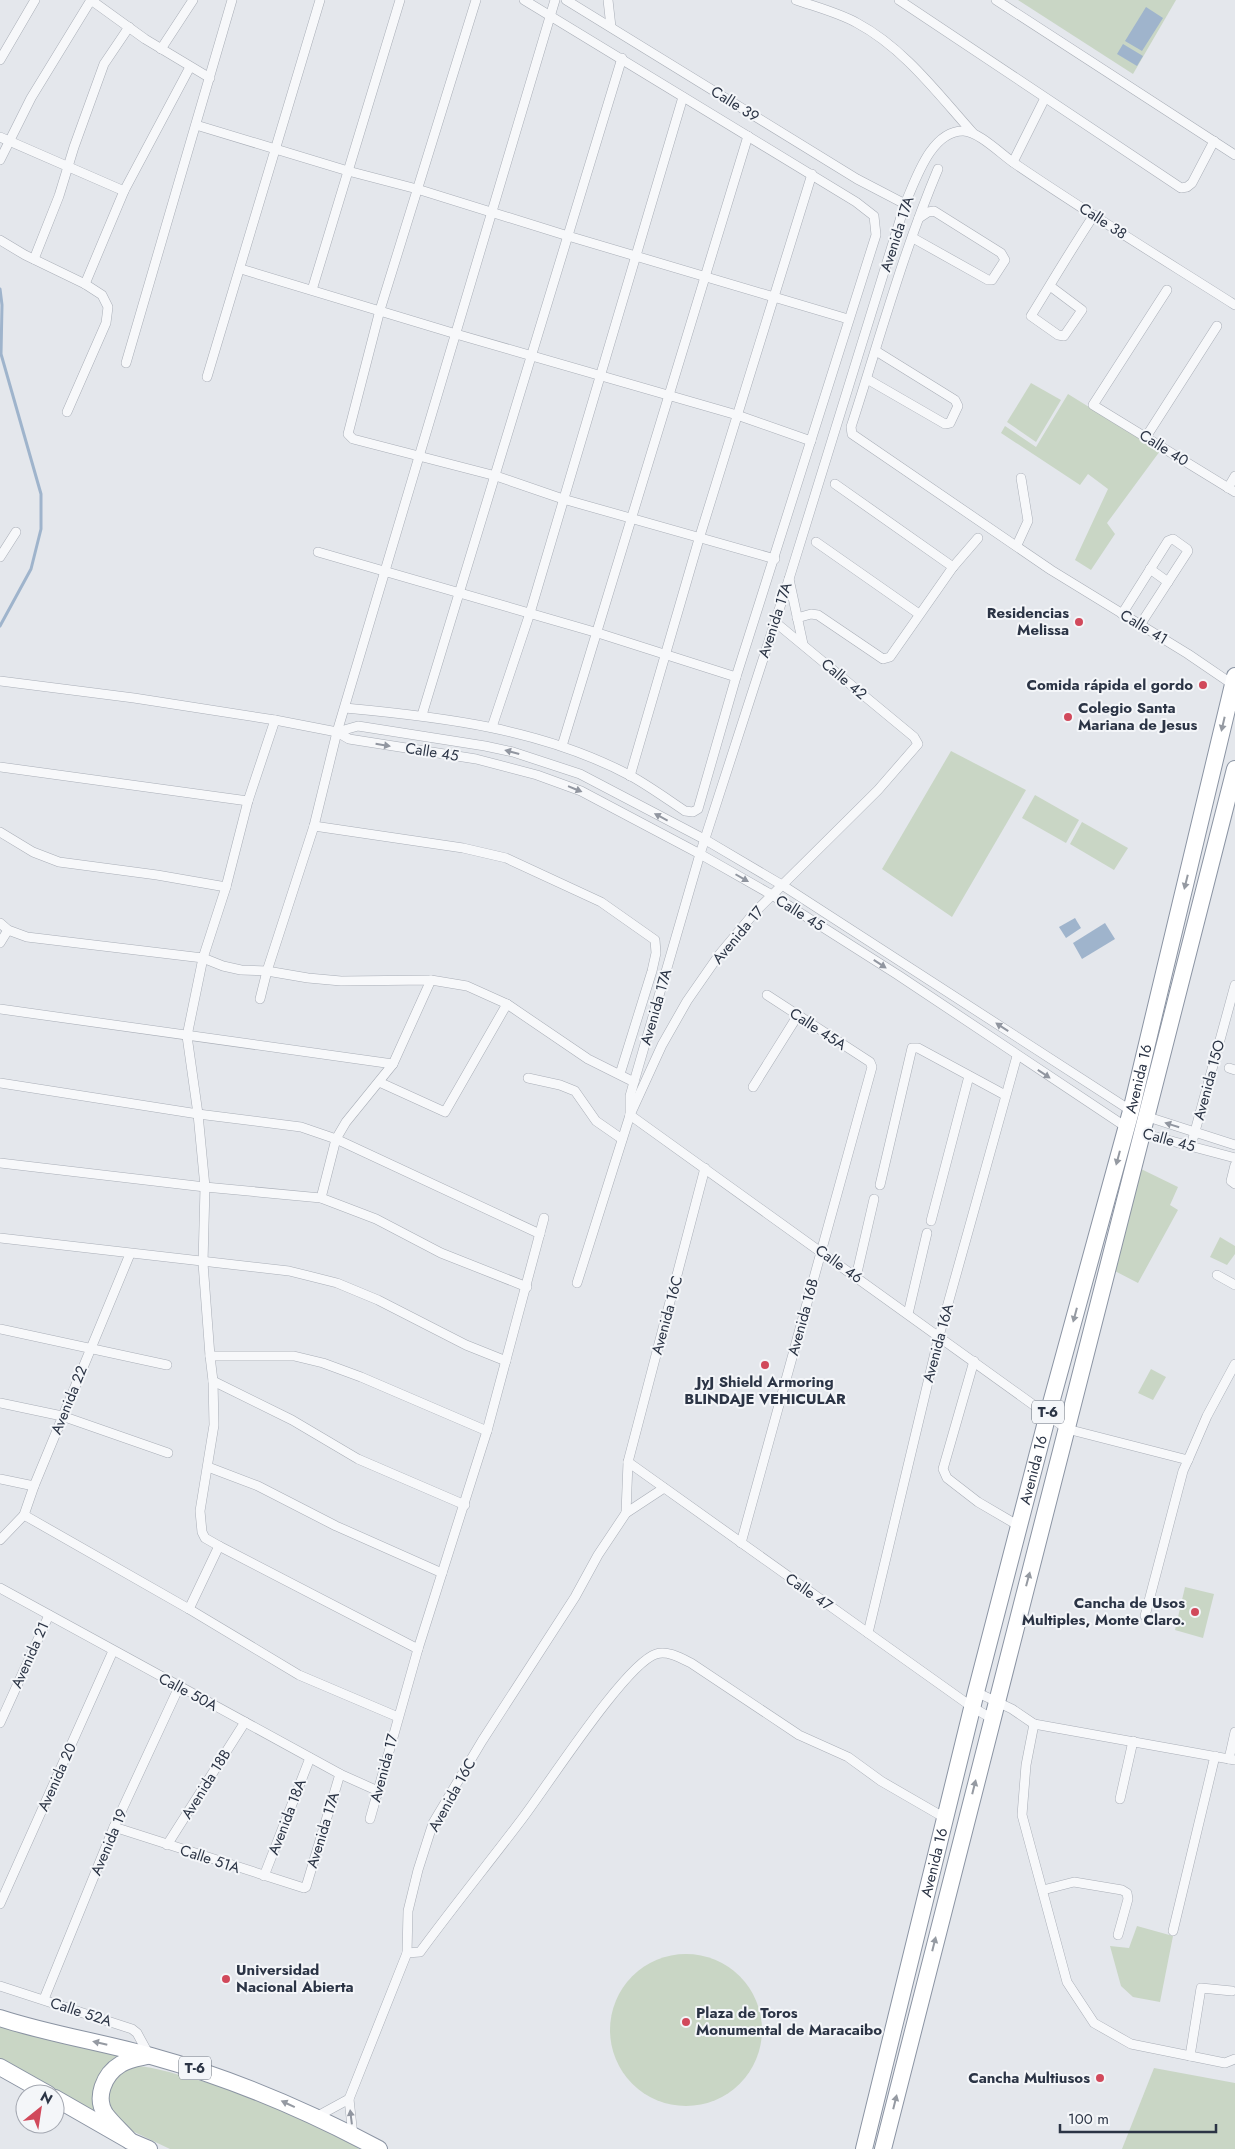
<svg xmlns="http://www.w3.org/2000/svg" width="1235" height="2149" font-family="Jost,sans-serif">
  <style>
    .green { fill: #c9d6c5 }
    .water { fill: #9fb4cc }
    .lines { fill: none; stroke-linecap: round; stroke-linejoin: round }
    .stream { stroke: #9fb4cc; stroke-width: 3 }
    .street-casing { stroke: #a9aeb7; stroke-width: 10 }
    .highway-casing { stroke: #8b94a3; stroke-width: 18 }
    .street { stroke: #f7f8fa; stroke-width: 9 }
    .highway { stroke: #fff; stroke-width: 16 }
    .oneway { fill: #959aa2 }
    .oneway2 { fill: #9196a0 }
    .poi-dot { fill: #d1495b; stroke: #f4f6f9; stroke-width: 2 }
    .labels { text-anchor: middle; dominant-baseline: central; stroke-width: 4; stroke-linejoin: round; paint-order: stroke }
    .shield { fill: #f4f6f9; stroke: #676e7b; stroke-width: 1 }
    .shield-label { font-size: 14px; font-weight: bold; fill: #2b3445 }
    .street-label { font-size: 15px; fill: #2b3445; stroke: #f4f6f9 }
    .poi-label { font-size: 15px; font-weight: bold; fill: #2b3445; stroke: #f4f6f9; text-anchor: end }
  </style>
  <rect width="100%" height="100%" fill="#e4e7ec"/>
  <g class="green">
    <polygon points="1018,0 1176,0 1133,74"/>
    <polygon points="1031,383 1061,400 1036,442 1007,422"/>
    <polygon points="1068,394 1160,451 1107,523 1115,534 1091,570 1075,560 1108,489 1088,474 1080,485 1001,433 1005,426 1036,447"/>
    <polygon points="951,751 1026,790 952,917 882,869"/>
    <polygon points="1035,795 1079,820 1066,843 1022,818"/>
    <polygon points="1082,822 1128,848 1114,870 1070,844"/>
    <polygon points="1139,1168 1178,1187 1170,1205 1178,1210 1138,1283 1111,1269"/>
    <polygon points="1220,1237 1235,1246 1235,1254 1227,1265 1210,1257"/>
    <polygon points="1151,1369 1166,1377 1153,1400 1138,1393"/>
    <polygon points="1185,1587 1214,1594 1203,1638 1175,1630"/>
    <polygon points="1137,1926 1173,1936 1160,2002 1133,1997 1121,1986 1110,1946 1129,1948"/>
    <circle cx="686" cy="2030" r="76"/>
    <polygon points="0,2022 123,2053 104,2067 96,2083 99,2118 0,2061"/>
    <path d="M131,2066C149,2066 166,2071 183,2076C244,2091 301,2118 356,2146L359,2149H170L130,2130L107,2105C109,2082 111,2077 131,2066Z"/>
    <polygon points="1154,2068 1235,2083 1235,2149 1122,2149"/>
  </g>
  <g class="water">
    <polygon points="1146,7 1163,18 1142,51 1125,41"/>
    <polygon points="1123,44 1143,56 1137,66 1117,54"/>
    <polygon points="1075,918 1081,928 1066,938 1059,927"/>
    <polygon points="1105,923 1115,939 1082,959 1073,943"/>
  </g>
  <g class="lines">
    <polyline class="stream" points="0,289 2,305 1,354 41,494 41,529 31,569 0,626"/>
    <defs>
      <g id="street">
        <polyline points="91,0 145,39 210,78"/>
        <polyline points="476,0 380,310 348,434 353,439 496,476 563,499 775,559"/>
        <polyline points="566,0 857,179 905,204"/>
        <polyline points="608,0 611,27"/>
        <path d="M796,0C816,7 839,13 857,23C904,48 938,94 973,133"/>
        <polyline points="899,0 1181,188 1187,187 1192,183 1214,141"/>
        <polyline points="996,0 1235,155"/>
        <polyline points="161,49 193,0"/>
        <polyline points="0,60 35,0"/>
        <polyline points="196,125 348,171 417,189 568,236 848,319"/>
        <polyline points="0,137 124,191"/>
        <polyline points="0,160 31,98 91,0"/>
        <polyline points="1013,162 1045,98"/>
        <path d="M938,169C903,252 879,341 851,427L852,434L1051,570L1188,654L1235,686"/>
        <polyline points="913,238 988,280 992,280 1005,260 1001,253 934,211 928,212 919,218"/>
        <polyline points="0,240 25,255 85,284 102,295 108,307 106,323 67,412"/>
        <polyline points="34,259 59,196 74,147 104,64 129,27"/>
        <polyline points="241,269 456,334 737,415 811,441"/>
        <polyline points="85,284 124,191 190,67"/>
        <path d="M1050,286L1082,310L1064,336L1058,335L1031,316C1052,282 1072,248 1094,215"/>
        <polyline points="312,290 400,0"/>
        <polyline points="1167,290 1093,405 1235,492"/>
        <polyline points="126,363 232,0"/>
        <polyline points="207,377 320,0"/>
        <polyline points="867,379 945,424 950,423 958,406 955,400 876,351"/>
        <polyline points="1146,437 1217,326"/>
        <polyline points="835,484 953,567"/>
        <polyline points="1228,488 1235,476"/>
        <polyline points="816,542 919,614"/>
        <polyline points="1017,545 1028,521 1021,478"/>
        <polyline points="318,552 598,633 736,677"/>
        <polyline points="0,557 16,532"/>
        <polyline points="1150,569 1168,582"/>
        <polyline points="789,579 803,644"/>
        <polyline points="1122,614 1168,541 1173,539 1187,549 1188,551 1140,625"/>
        <polyline points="797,618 811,614 818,615 883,659 890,657 953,567 978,538"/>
        <polyline points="0,681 134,698 275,720 337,732 349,739 476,759 537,775 581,791 700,854 772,895 898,975 1129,1129"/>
        <path d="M345,708C443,717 543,729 631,776C649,786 667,799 685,811L693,812L698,809L736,677L876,235L874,216L856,202L524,0"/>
        <polyline points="422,715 622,58"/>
        <polyline points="492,727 530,613 683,97"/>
        <polyline points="337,732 358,726 485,746 513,752 580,774 704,839 782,885 1133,1112"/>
        <polyline points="562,746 748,136"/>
        <polyline points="0,767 248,801"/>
        <polyline points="630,776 699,539 812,174"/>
        <polyline points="314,826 463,848 506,858 601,902 655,940 656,953 652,971 620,1074"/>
        <polyline points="0,832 33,852 59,862 157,875 226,887"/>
        <polyline points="0,923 8,930 27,937 203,958 223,966 241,970 267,971 308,978 341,981 431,980 467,986 507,1004 588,1059 634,1082"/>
        <polyline points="0,943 8,930"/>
        <polyline points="260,999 267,971 314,826 337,732 555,0"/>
        <polyline points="0,1009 393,1064"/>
        <polyline points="1229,1068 1235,1070"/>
        <polyline points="528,1078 560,1085 575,1091 596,1121 622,1139"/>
        <polyline points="379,1082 445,1112 507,1004"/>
        <polyline points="0,1083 198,1114 301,1127 336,1139 540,1234"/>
        <polyline points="753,1087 798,1015"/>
        <path d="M630,1115V1096L634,1082L700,854L789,579L905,204C916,179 931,131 963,131C978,131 1001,154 1014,163C1086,212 1161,258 1235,305"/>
        <polyline points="630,1115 1067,1429 1188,1460 1207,1416 1235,1364"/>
        <polyline points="1145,1116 1235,1145"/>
        <polyline points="1141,1133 1235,1158"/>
        <polyline points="1191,1146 1235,985"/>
        <polyline points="0,1163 205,1187 321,1198 376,1219 441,1253 527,1287"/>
        <polyline points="1235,1165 1231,1181 1235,1184"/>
        <polyline points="880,1185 912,1048 918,1048 1005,1095"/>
        <polyline points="321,1198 336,1139 346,1122 393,1064 431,980"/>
        <polyline points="931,1221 969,1076"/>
        <polyline points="0,1238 289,1271 337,1283 378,1300 466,1345 506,1361"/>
        <polyline points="1217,1275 1235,1285"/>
        <polyline points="856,1277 874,1199"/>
        <polyline points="577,1283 630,1115 662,1045 687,1001 719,955 755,912 878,790 918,744 914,737 775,622"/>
        <polyline points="908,1314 927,1233"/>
        <polyline points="0,1329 167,1365"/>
        <polyline points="210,1356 294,1356 323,1363 361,1377 487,1431"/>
        <polyline points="974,1361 943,1469 947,1478 978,1502 1019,1526"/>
        <polyline points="213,1381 292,1420 358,1459 465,1505"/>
        <polyline points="0,1403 62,1416 168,1453"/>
        <polyline points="628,1462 868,1633 972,1707 991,1718"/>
        <polyline points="208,1467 258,1486 336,1526 442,1573"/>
        <polyline points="0,1479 34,1486"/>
        <polyline points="626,1513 628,1462 705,1168"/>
        <polyline points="24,1515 189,1609 299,1675 398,1717"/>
        <polyline points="0,1540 24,1515 34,1486 130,1254"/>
        <polyline points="741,1543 872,1067 870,1062 767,995"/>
        <polyline points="219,1546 418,1649"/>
        <polyline points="0,1588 340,1774 378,1791"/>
        <polyline points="189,1609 219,1546 205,1538 202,1532 200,1511 214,1425 213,1381 210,1356 203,1263 205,1187 198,1114 187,1036 203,958 226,887 248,801 275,720"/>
        <polyline points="1145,1616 1183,1471 1188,1460"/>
        <polyline points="868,1633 939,1336 1017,1056"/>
        <polyline points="976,1692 1012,1709 1034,1724 1026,1765 1022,1815 1067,1982 1094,2023 1131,2044 1225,2063 1235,2059"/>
        <polyline points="0,1723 49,1615"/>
        <polyline points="1034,1724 1235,1760"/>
        <polyline points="1229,1759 1235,1732"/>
        <polyline points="1120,1799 1133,1741"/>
        <polyline points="370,1819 418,1649 487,1431 544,1218"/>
        <polyline points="114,1827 304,1888 306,1887 340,1774"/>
        <polyline points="167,1845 245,1722"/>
        <polyline points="264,1876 310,1758"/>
        <polyline points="1043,1890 1074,1882 1122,1890 1127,1893 1128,1899 1118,1935"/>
        <polyline points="0,1904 113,1651"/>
        <polyline points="1173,1931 1215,1756"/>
        <path d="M407,1953L420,1952C453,1907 488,1864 522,1819C546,1788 625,1664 656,1654C667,1650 681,1658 691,1663L799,1735L848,1757L881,1781L945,1818"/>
        <polyline points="0,1986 132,2029 137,2033 149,2055"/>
        <polyline points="44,1999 114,1827 179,1687"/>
        <polyline points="1190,2056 1201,1988 1232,1991"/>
        <polyline points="316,2117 349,2099"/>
        <polyline points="353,2136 349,2099 407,1953 408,1911 418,1870 433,1823 482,1741 575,1597 598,1555 626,1513 664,1488"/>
      </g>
      <g id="highway">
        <path d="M0,2018C49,2034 101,2042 151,2056C231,2078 306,2110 379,2149"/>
        <polyline points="0,2067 48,2094"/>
        <polyline points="55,2098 130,2141 149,2149"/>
        <path d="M130,2141C123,2133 113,2124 106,2115C94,2098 104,2074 121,2064C129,2059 138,2058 147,2056"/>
        <path id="s1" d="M864,2149L976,1692L1048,1414L1131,1111L1235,676"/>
        <path d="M883,2149C999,1689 1120,1230 1235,769"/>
      </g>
    </defs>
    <use href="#street" class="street-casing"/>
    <use href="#highway" class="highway-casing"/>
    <use href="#street" class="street"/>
    <use href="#highway" class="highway"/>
  </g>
  <defs><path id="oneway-solid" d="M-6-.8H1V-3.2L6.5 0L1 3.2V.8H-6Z" transform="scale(1.25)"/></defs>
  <g class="oneway">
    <use href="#oneway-solid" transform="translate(1223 724) rotate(103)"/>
    <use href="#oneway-solid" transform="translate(1186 882) rotate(104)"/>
    <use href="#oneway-solid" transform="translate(1118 1158) rotate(105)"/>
    <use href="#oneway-solid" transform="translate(1075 1315) rotate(105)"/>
    <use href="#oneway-solid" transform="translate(1028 1579) rotate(-75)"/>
    <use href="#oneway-solid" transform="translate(974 1787) rotate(-76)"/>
    <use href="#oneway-solid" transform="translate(934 1944) rotate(-76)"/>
    <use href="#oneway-solid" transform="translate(100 2043) rotate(-167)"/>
    <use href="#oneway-solid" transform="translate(895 2102) rotate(-76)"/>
    <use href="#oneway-solid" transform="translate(288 2104) rotate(-155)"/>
  </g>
  <g class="oneway2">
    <use href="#oneway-solid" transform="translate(383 745) rotate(9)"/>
    <use href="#oneway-solid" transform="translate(512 752) rotate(-165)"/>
    <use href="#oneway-solid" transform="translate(575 789) rotate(22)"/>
    <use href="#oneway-solid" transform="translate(661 817) rotate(-152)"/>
    <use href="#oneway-solid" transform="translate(742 878) rotate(30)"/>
    <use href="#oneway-solid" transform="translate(880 964) rotate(33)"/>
    <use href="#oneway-solid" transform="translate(1002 1027) rotate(-147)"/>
    <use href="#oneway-solid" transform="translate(1044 1074) rotate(34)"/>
    <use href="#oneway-solid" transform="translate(1172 1125) rotate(-163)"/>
    <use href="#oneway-solid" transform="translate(351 2117) rotate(-97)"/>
  </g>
  <g class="poi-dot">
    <circle cx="1079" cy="622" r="5"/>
    <circle cx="1203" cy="685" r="5"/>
    <circle cx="1068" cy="717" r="5"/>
    <circle cx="765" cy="1365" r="5"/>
    <circle cx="1195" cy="1612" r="5"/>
    <circle cx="226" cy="1979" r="5"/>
    <circle cx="686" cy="2022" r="5"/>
    <circle cx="1100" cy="2078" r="5"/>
  </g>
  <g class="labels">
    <g class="shield">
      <rect x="1032" y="1400.5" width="32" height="23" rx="4"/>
      <rect x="179" y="2056.5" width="32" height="23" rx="4"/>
    </g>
    <g class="shield-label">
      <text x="1048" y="1412">T-6</text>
      <text x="195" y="2068">T-6</text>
    </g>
    <g class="street-label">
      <text transform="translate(735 104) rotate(32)">Calle 39</text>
      <text transform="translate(1103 221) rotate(33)">Calle 38</text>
      <text transform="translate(897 234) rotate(-72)">Avenida 17A</text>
      <text transform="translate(1164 448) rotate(32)">Calle 40</text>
      <text transform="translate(775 620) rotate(-72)">Avenida 17A</text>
      <text transform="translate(1144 627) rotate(31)">Calle 41</text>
      <text transform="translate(844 679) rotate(40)">Calle 42</text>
      <text transform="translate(432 752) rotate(9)">Calle 45</text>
      <text transform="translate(800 913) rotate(32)">Calle 45</text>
      <text transform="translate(738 935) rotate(-50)">Avenida 17</text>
      <text transform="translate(656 1007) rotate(-74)">Avenida 17A</text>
      <text transform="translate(818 1029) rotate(33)">Calle 45A</text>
      <text stroke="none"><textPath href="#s1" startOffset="1105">Avenida 16</textPath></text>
      <text transform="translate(1209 1080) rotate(-75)">Avenida 15O</text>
      <text transform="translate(1169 1140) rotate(15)">Calle 45</text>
      <text transform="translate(839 1264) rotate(36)">Calle 46</text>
      <text transform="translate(667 1315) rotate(-75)">Avenida 16C</text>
      <text transform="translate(803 1317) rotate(-75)">Avenida 16B</text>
      <text transform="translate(938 1343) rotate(-75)">Avenida 16A</text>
      <text transform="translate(69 1400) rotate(-68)">Avenida 22</text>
      <text stroke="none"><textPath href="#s1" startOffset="700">Avenida 16</textPath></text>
      <text transform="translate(809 1592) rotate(35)">Calle 47</text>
      <text transform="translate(30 1655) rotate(-66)">Avenida 21</text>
      <text transform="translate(188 1692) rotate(28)">Calle 50A</text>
      <text transform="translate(384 1768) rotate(-75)">Avenida 17</text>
      <text transform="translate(57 1777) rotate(-66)">Avenida 20</text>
      <text transform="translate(206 1784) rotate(-58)">Avenida 18B</text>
      <text transform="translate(452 1795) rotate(-61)">Avenida 16C</text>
      <text transform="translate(287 1817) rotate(-69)">Avenida 18A</text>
      <text transform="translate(323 1830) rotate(-73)">Avenida 17A</text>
      <text transform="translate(109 1842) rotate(-67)">Avenida 19</text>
      <text transform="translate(210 1859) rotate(18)">Calle 51A</text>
      <text stroke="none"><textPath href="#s1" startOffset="295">Avenida 16</textPath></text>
      <text transform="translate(81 2012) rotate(18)">Calle 52A</text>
    </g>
    <g class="poi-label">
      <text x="1069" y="613">Residencias<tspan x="1069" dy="17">Melissa</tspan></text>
      <text x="1193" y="685">Comida rápida el gordo</text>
      <text x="1078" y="708" text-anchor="start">Colegio Santa<tspan x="1078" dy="17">Mariana de Jesus</tspan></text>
      <text x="765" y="1382" text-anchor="middle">JyJ Shield Armoring<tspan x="765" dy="17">BLINDAJE VEHICULAR</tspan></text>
      <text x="1185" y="1603">Cancha de Usos<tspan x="1185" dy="17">Multiples, Monte Claro.</tspan></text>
      <text x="236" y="1970" text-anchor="start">Universidad<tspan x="236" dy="17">Nacional Abierta</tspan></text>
      <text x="696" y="2013" text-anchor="start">Plaza de Toros<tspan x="696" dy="17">Monumental de Maracaibo</tspan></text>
      <text x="1090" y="2078">Cancha Multiusos</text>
    </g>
  </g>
  <g transform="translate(40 2109) rotate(30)"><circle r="24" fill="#f4f6f9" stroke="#a4a8b1"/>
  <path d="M0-4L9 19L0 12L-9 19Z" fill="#d1495b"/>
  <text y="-8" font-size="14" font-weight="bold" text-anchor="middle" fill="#2b3445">N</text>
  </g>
  <path d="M1060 2124v8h156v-8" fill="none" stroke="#2b3445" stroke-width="2.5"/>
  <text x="1068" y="2124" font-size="15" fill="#2b3445" stroke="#f4f6f9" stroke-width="4" paint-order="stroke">100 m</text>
</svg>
